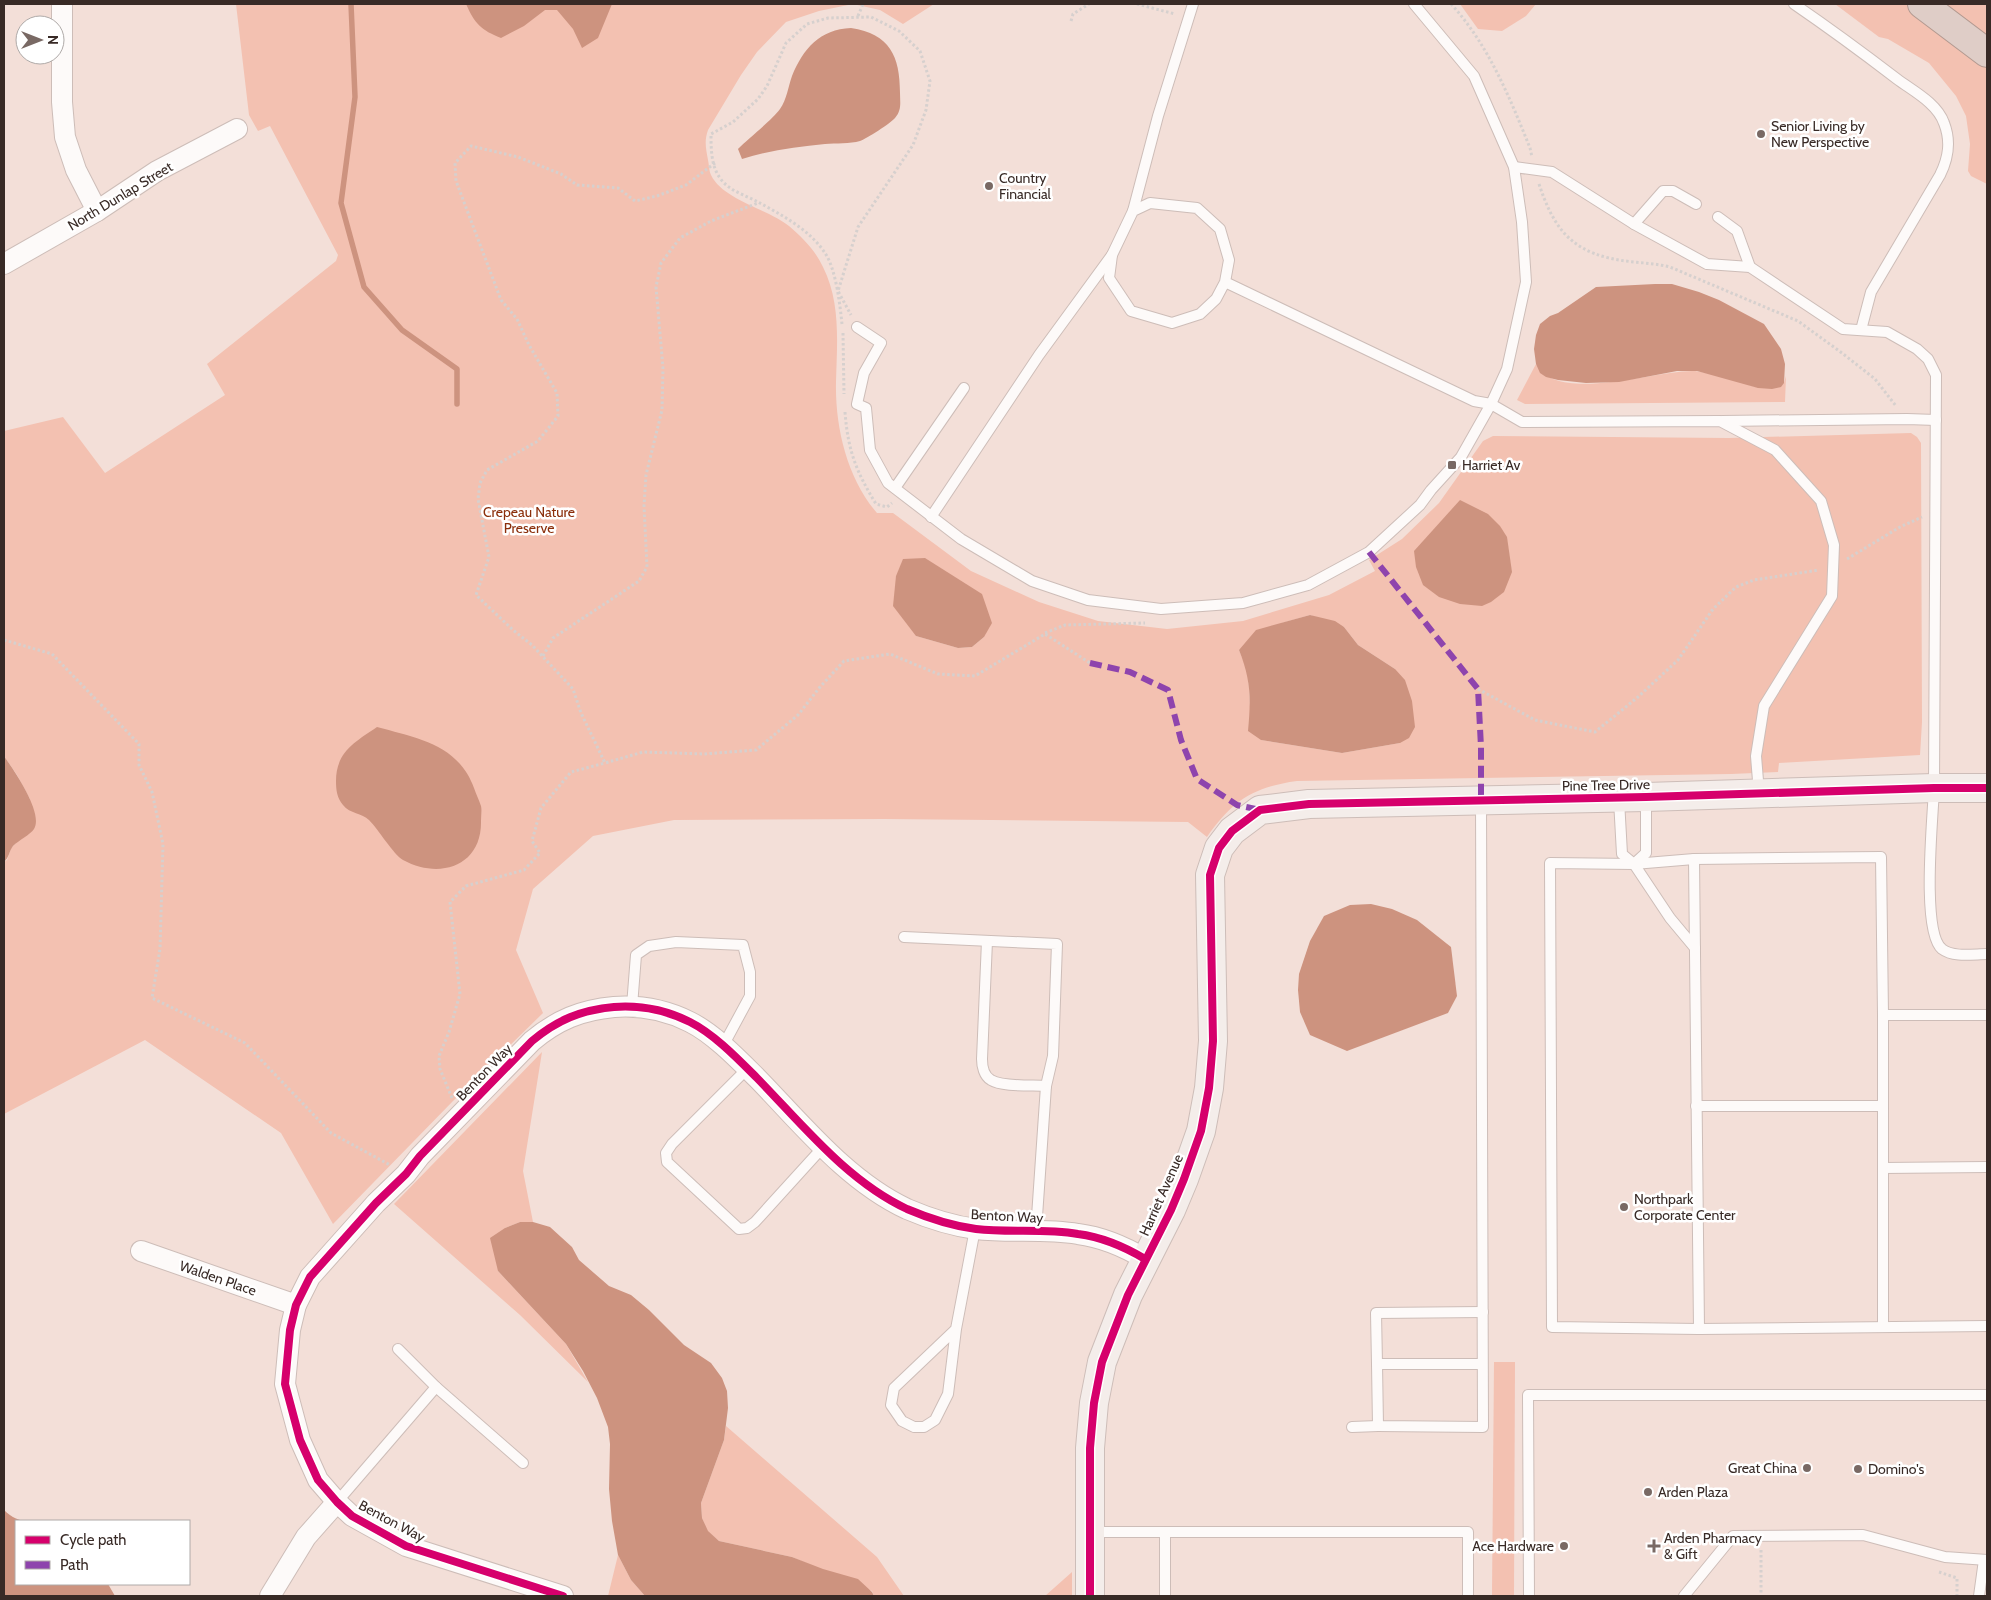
<svg xmlns="http://www.w3.org/2000/svg" width="1991" height="1600" font-family="Cabin,sans-serif">
  <style>
    .green { fill: #f3c1b1; fill-rule: evenodd }
    .water { fill: #cd937f }
    .lines { fill: none; stroke-linecap: round; stroke-linejoin: round }
    .stream { stroke: #cd937f; stroke-width: 5.5 }
    .lane-casing { stroke: #cdbdb8; stroke-width: 12 }
    .street-casing { stroke: #cdbdb8; stroke-width: 22 }
    .secondary-casing { stroke: #cdbdb8; stroke-width: 30 }
    .highway-casing { stroke: #b29990; stroke-width: 30 }
    .path { stroke: #d6d0ce; stroke-width: 3; stroke-dasharray: 2.5 2.5; stroke-linecap: butt }
    .lane { stroke: #fdfaf9; stroke-width: 10 }
    .street { stroke: #fdfaf9; stroke-width: 20 }
    .secondary { stroke: #f4edea; stroke-width: 28 }
    .highway { stroke: #dfcdc7; stroke-width: 28 }
    .quiet { stroke: #8e44ad; stroke-width: 6; stroke-dasharray: 12 6; stroke-linecap: butt }
    .cycleway-casing { stroke: #fff; stroke-width: 11 }
    .cycleway { stroke: #d6006c; stroke-width: 8 }
    .poi-dot { fill: #796964; stroke: #fff; stroke-width: 2 }
    .labels { text-anchor: middle; dominant-baseline: central; stroke-width: 5; stroke-linejoin: round; paint-order: stroke }
    .poi-label { font-size: 14px; fill: #382a26; stroke: #fff; text-anchor: start }
    .street-label { font-size: 14px; fill: #382a26; stroke: #fff }
    .park-label { font-size: 14px; fill: #8b2f0b; stroke: #fff }
  </style>
  <rect width="100%" height="100%" fill="#f3dfd8"/>
  <g class="green">
    <path d="M236,4H934L903,24L880,10L853,4L819,11L786,22L757,52L741,75L708,130C704,141 706,149 708,160C709,164 709,171 711,175C723,200 768,209 789,226C803,238 815,250 823,267C841,303 837,343 836,382C835,427 847,478 877,513H893L971,571L1039,602L1098,621L1167,629L1243,621L1329,595L1375,571L1369,560L1402,539L1439,503L1483,441L1493,436L1729,438L1911,433L1917,437L1921,443L1922,722L1920,755L1779,763L1778,772L1731,774L1297,781C1253,787 1232,801 1207,837L1188,822L884,819L674,820L593,836L533,889L516,950L543,1013L453,1101L333,1224L281,1133L145,1040L4,1114V862L7,860L11,848L21,838L30,799L17,775L4,756V431L63,417L105,473L225,395L207,364L336,261L338,255L270,126L258,131L249,115ZM1310,615L1344,627L1358,645L1395,669L1400,743L1342,753L1261,740L1250,707L1248,672L1239,650L1282,623ZM916,636L984,637L972,647L958,648Z"/>
    <polygon points="1460,4 1536,4 1526,16 1502,31 1478,29"/>
    <polygon points="1835,4 1909,4 1987,61 1987,184 1971,176 1968,171 1970,144 1966,116 1956,96 1929,63 1888,39 1879,37"/>
    <polygon points="1940,4 1987,4 1987,40"/>
    <path d="M1536,364C1556,405 1659,369 1695,371C1711,373 1728,379 1743,383C1748,384 1753,387 1758,387C1766,388 1776,384 1784,383L1786,376L1785,402L1525,404L1517,400Z"/>
    <polygon points="542,1052 523,1171 533,1222 520,1222 505,1228 498,1271 566,1344 588,1382 520,1315 394,1204"/>
    <polygon points="1494,1362 1515,1362 1514,1596 1492,1596"/>
    <polygon points="726,1426 877,1557 904,1596 874,1596 872,1591 792,1557 719,1541 707,1531 702,1518 701,1503 724,1440"/>
    <polygon points="618,1555 631,1580 645,1596 608,1596"/>
    <polygon points="1072,1572 1072,1596 1045,1596"/>
  </g>
  <g class="water">
    <path d="M466,4H612L598,38L582,48L573,29L557,10H545L524,26L501,38C481,30 475,24 466,4Z"/>
    <path d="M851,28C890,34 900,56 900,93C900,102 902,110 895,118C891,123 866,139 860,141C850,144 836,143 825,144C797,147 770,150 742,159L738,149C749,138 772,120 780,109C787,99 788,87 792,76C803,49 820,29 851,28Z"/>
    <polygon points="1655,284 1672,284 1699,292 1719,300 1764,324 1781,349 1785,364 1784,383 1781,387 1772,389 1758,388 1697,371 1677,371 1619,382 1586,383 1558,380 1546,377 1540,373 1536,364 1534,349 1536,335 1540,324 1550,316 1558,313 1596,287"/>
    <polygon points="1460,500 1488,514 1500,526 1507,537 1512,572 1504,592 1491,602 1482,606 1460,604 1439,597 1423,585 1416,567 1414,551"/>
    <polygon points="925,558 982,594 992,623 984,637 972,647 958,648 916,636 893,606 896,576 903,559"/>
    <path d="M1310,615L1335,621L1344,627L1358,645L1395,669L1405,680L1412,701L1415,727L1409,738L1400,743L1342,753L1261,740L1248,731C1251,699 1251,680 1239,650L1256,630Z"/>
    <path d="M377,727C417,738 458,744 474,788C476,794 479,800 481,806C482,810 481,816 481,821C482,866 440,880 403,860C394,855 378,829 369,820C362,813 350,814 343,805C337,798 336,790 336,781C336,752 355,742 377,727Z"/>
    <path d="M4,756C13,769 44,813 34,829C30,835 19,840 13,846C9,851 9,858 4,862Z"/>
    <polygon points="1371,904 1392,909 1417,920 1451,947 1457,996 1448,1013 1347,1051 1310,1035 1300,1012 1298,990 1299,974 1310,941 1324,916 1350,905"/>
    <polygon points="520,1222 533,1222 550,1227 572,1247 579,1260 609,1286 631,1295 649,1310 684,1345 711,1363 722,1378 727,1391 728,1408 724,1440 701,1503 702,1518 708,1531 719,1541 792,1557 823,1569 858,1579 872,1592 874,1596 645,1596 631,1580 618,1555 612,1521 609,1489 610,1444 608,1427 597,1398 583,1371 566,1344 498,1271 490,1238 505,1228"/>
    <path d="M4,1510C12,1518 19,1521 31,1521H16V1584H108L115,1596H4Z"/>
  </g>
  <g class="lines">
    <polyline class="stream" points="351,4 355,97 341,203 364,287 402,330 457,369 457,404"/>
    <defs>
      <g id="lane">
        <path d="M1794,4C1829,28 1863,53 1897,79C1913,91 1937,103 1944,123C1951,141 1949,157 1940,175L1871,292L1861,330"/>
        <path d="M1514,167L1552,172L1634,224L1707,264L1750,267L1843,329L1887,332L1917,349L1928,359L1936,375L1934,788C1933,817 1921,932 1942,949C1954,958 1974,954 1987,954"/>
        <polyline points="1133,211 1158,116 1193,4"/>
        <polyline points="1718,217 1737,231 1750,267"/>
        <polyline points="1634,224 1663,191 1673,191 1696,204"/>
        <polyline points="1225,282 1216,299 1200,314 1172,323 1131,311 1109,278 1112,255 1133,211 1150,203 1197,208 1220,229 1229,260 1225,282 1474,401 1491,404 1522,422 1720,421 1775,450 1821,501 1834,545 1832,596 1764,706 1756,756 1759,793"/>
        <polyline points="857,327 881,343 864,373 857,404 866,408 870,450 888,483 961,539 1032,581 1088,600 1161,609 1243,603 1308,585 1369,552 1420,505 1431,490 1461,457 1491,404 1507,369 1526,282 1522,222 1514,167 1474,76 1414,4"/>
        <polyline points="1722,421 1907,419 1936,420"/>
        <polyline points="895,488 964,388"/>
        <polyline points="931,517 1039,355 1112,255"/>
        <polyline points="1619,800 1622,854 1634,864 1670,918 1695,948"/>
        <polyline points="1481,801 1483,1427 1378,1426 1377,1364 1482,1364"/>
        <polyline points="1694,859 1699,1329"/>
        <polyline points="1634,864 1646,853 1646,797"/>
        <polyline points="904,937 1057,944 1053,1056 1046,1086 1036,1231"/>
        <path d="M987,941L982,1059C982,1066 984,1076 991,1080C1002,1087 1033,1085 1046,1086"/>
        <polyline points="632,1006 636,955 649,946 676,942 743,945 750,972 750,996 723,1046"/>
        <polyline points="1883,1015 1883,1327"/>
        <polyline points="1987,1015 1883,1015 1881,857 1694,859 1634,864 1550,863 1552,1327 1699,1329 1987,1326"/>
        <polyline points="748,1068 672,1144 666,1153 667,1162 739,1229 747,1228 755,1222 824,1146"/>
        <polyline points="1696,1106 1883,1106"/>
        <polyline points="1883,1168 1987,1167"/>
        <polyline points="956,1329 894,1388 891,1405 902,1421 914,1427 924,1427 935,1420 948,1394 956,1329 975,1229"/>
        <polyline points="398,1349 436,1387 523,1463"/>
        <polyline points="1377,1364 1376,1313 1483,1312"/>
        <polyline points="1352,1427 1378,1426"/>
        <polyline points="337,1502 436,1387"/>
        <polyline points="1091,1532 1468,1532 1468,1596"/>
        <polyline points="1165,1532 1165,1596"/>
        <polyline points="1529,1596 1528,1395 1987,1395"/>
        <polyline points="1684,1596 1733,1536 1863,1535 1945,1557 1987,1560"/>
        <polyline points="1979,1596 1984,1560"/>
      </g>
      <g id="street">
        <polyline points="62,4 62,102 65,137 76,170 97,211"/>
        <polyline points="4,264 97,211 157,171 237,129"/>
        <polyline points="141,1251 296,1305"/>
        <polyline points="270,1596 306,1537 337,1502"/>
        <path d="M563,1596L406,1546L352,1516L337,1502L318,1480L300,1440L285,1384L290,1330L296,1305L310,1277L376,1203L406,1174L420,1156L532,1041C557,1020 581,1010 614,1007C641,1005 666,1010 690,1022C714,1034 738,1059 757,1078C802,1124 847,1181 907,1209C928,1218 953,1226 976,1229C1010,1233 1044,1228 1078,1234C1101,1237 1125,1247 1145,1259"/>
      </g>
      <polyline id="secondary" points="1090,1596 1090,1448 1094,1403 1102,1362 1128,1295 1171,1210 1184,1179 1201,1131 1209,1088 1213,1041 1210,875 1219,848 1232,831 1260,810 1309,804 1646,797 1934,788 1987,788"/>
      <polyline id="highway" points="1922,4 1987,53"/>
    </defs>
    <use href="#lane" class="lane-casing"/>
    <use href="#street" class="street-casing"/>
    <use href="#secondary" class="secondary-casing"/>
    <use href="#highway" class="highway-casing"/>
    <g class="path">
      <polyline points="1137,4 1175,14"/>
      <path d="M1451,4C1488,44 1510,98 1530,148L1532,157"/>
      <polyline points="858,16 863,4"/>
      <polyline points="1071,21 1073,14 1089,4"/>
      <polyline points="715,163 686,185 657,196 635,201 618,188 577,185 561,174 518,157 471,146 455,163 456,181 501,300 517,319 529,345 557,393 558,416 538,441 487,470 480,483 478,499 489,557 476,595 513,630 532,645 573,689 581,713 605,763 643,752 704,754 756,750 798,715 820,687 844,661 890,654 938,674 975,676 1045,634 1090,663"/>
      <path d="M1539,184C1552,223 1567,248 1609,258C1629,263 1650,262 1670,267L1798,321L1842,353L1875,379L1896,406"/>
      <path d="M842,324C840,305 836,269 825,253C810,230 782,215 758,202C745,195 729,191 720,178C711,166 711,148 711,134L733,122L758,99L767,86L786,43L807,24L828,18L871,17L899,31L920,51L930,81L926,110L913,145L858,227L838,291L851,315"/>
      <polyline points="843,333 844,394"/>
      <path d="M845,412C848,451 856,471 876,504L887,507L892,503"/>
      <polyline points="1847,559 1900,527 1922,517"/>
      <polyline points="1045,633 1065,625 1145,623"/>
      <polyline points="4,640 52,654 139,744 139,765 152,792 163,844 160,949 152,998 245,1043 331,1133 390,1165"/>
      <polyline points="543,656 553,638 639,581 647,567 644,506 646,475 662,410 663,368 656,287 661,263 680,238 711,221 758,203"/>
      <polyline points="1478,689 1535,720 1595,732 1638,697 1678,660 1713,609 1736,587 1754,580 1819,570"/>
      <polyline points="452,1098 440,1069 439,1056 449,1032 460,994 450,902 466,886 524,870 540,853 532,841 541,808 571,772 605,763"/>
      <polyline points="1761,1550 1761,1596"/>
      <polyline points="1939,1572 1957,1578 1957,1596"/>
    </g>
    <use href="#lane" class="lane"/>
    <use href="#street" class="street"/>
    <use href="#secondary" class="secondary"/>
    <use href="#highway" class="highway"/>
    <g class="quiet">
      <polyline points="1369,552 1478,689 1481,747 1481,801"/>
      <polyline points="1090,663 1130,672 1168,690 1181,740 1197,779 1237,805 1260,810"/>
    </g>
    <defs>
      <g id="cycleway">
        <path d="M563,1596L406,1546L352,1516L337,1502L318,1480L300,1440L285,1384L290,1330L296,1305L310,1277L376,1203L406,1174L420,1156L532,1041C557,1020 581,1010 614,1007C641,1005 666,1010 690,1022C714,1034 738,1059 757,1078C802,1124 847,1181 907,1209C928,1218 953,1226 976,1229C1010,1233 1044,1228 1078,1234C1101,1237 1125,1247 1145,1259"/>
        <polyline points="1090,1596 1090,1448 1094,1403 1102,1362 1128,1295 1171,1210 1184,1179 1201,1131 1209,1088 1213,1041 1210,875 1219,848 1232,831 1260,810 1309,804 1646,797 1934,788 1987,788"/>
      </g>
    </defs>
    <use href="#cycleway" class="cycleway-casing"/>
    <use href="#cycleway" class="cycleway"/>
  </g>
  <g class="poi-dot">
    <circle cx="1761" cy="134" r="5"/>
    <circle cx="989" cy="186" r="5"/>
    <rect x="1447" y="460" width="10" height="10" rx="2.5"/>
    <circle cx="1624" cy="1207" r="5"/>
    <circle cx="1807" cy="1468" r="5"/>
    <circle cx="1858" cy="1469" r="5"/>
    <circle cx="1648" cy="1492" r="5"/>
    <circle cx="1564" cy="1546" r="5"/>
    <path d="M1651.5 1538.5h5v5h5v5h-5v5h-5v-5h-5v-5h5z"/>
  </g>
  <g class="labels">
    <g class="poi-label">
      <text x="1771" y="126">Senior Living by<tspan x="1771" dy="16">New Perspective</tspan></text>
      <text x="999" y="178">Country<tspan x="999" dy="16">Financial</tspan></text>
      <text x="1462" y="465">Harriet Av</text>
      <text x="1634" y="1199">Northpark<tspan x="1634" dy="16">Corporate Center</tspan></text>
      <text x="1797" y="1468" text-anchor="end">Great China</text>
      <text x="1868" y="1469">Domino's</text>
      <text x="1658" y="1492">Arden Plaza</text>
      <text x="1664" y="1538">Arden Pharmacy<tspan x="1664" dy="16">&amp; Gift</tspan></text>
      <text x="1554" y="1546" text-anchor="end">Ace Hardware</text>
    </g>
    <g class="street-label">
      <text transform="translate(120 196) rotate(-31)">North Dunlap Street</text>
      <text transform="translate(1606 785) rotate(-1)">Pine Tree Drive</text>
      <text transform="translate(484 1072) rotate(-46)">Benton Way</text>
      <text transform="translate(1161 1195) rotate(-66)">Harriet Avenue</text>
      <text transform="translate(1007 1216) rotate(3)">Benton Way</text>
      <text transform="translate(218 1278) rotate(19)">Walden Place</text>
      <text transform="translate(392 1521) rotate(28)">Benton Way</text>
    </g>
    <g class="park-label">
      <text x="529" y="512">Crepeau Nature<tspan x="529" dy="16">Preserve</tspan></text>
    </g>
  </g>
  <rect width="1991" height="1600" fill="none" stroke="#382a26" stroke-width="10"/>
  <rect x="15" y="1520" width="175" height="65" fill="#ffffff" stroke="#afaaa8"/>
  <rect x="25" y="1536" width="25" height="8" fill="#d6006c" stroke="#afaaa8"/>
  <text x="60" y="1545" font-size="15" fill="#382a26">Cycle path</text>
  <rect x="25" y="1561" width="25" height="8" fill="#8e44ad" stroke="#afaaa8"/>
  <text x="60" y="1570" font-size="15" fill="#382a26">Path</text>
  <g transform="translate(40 40) rotate(90)"><circle r="24" fill="#ffffff" stroke="#afaaa8"/>
  <path d="M0-4L9 19L0 12L-9 19Z" fill="#796964"/>
  <text y="-8" font-size="14" font-weight="bold" text-anchor="middle" fill="#382a26">N</text>
  </g>
</svg>
